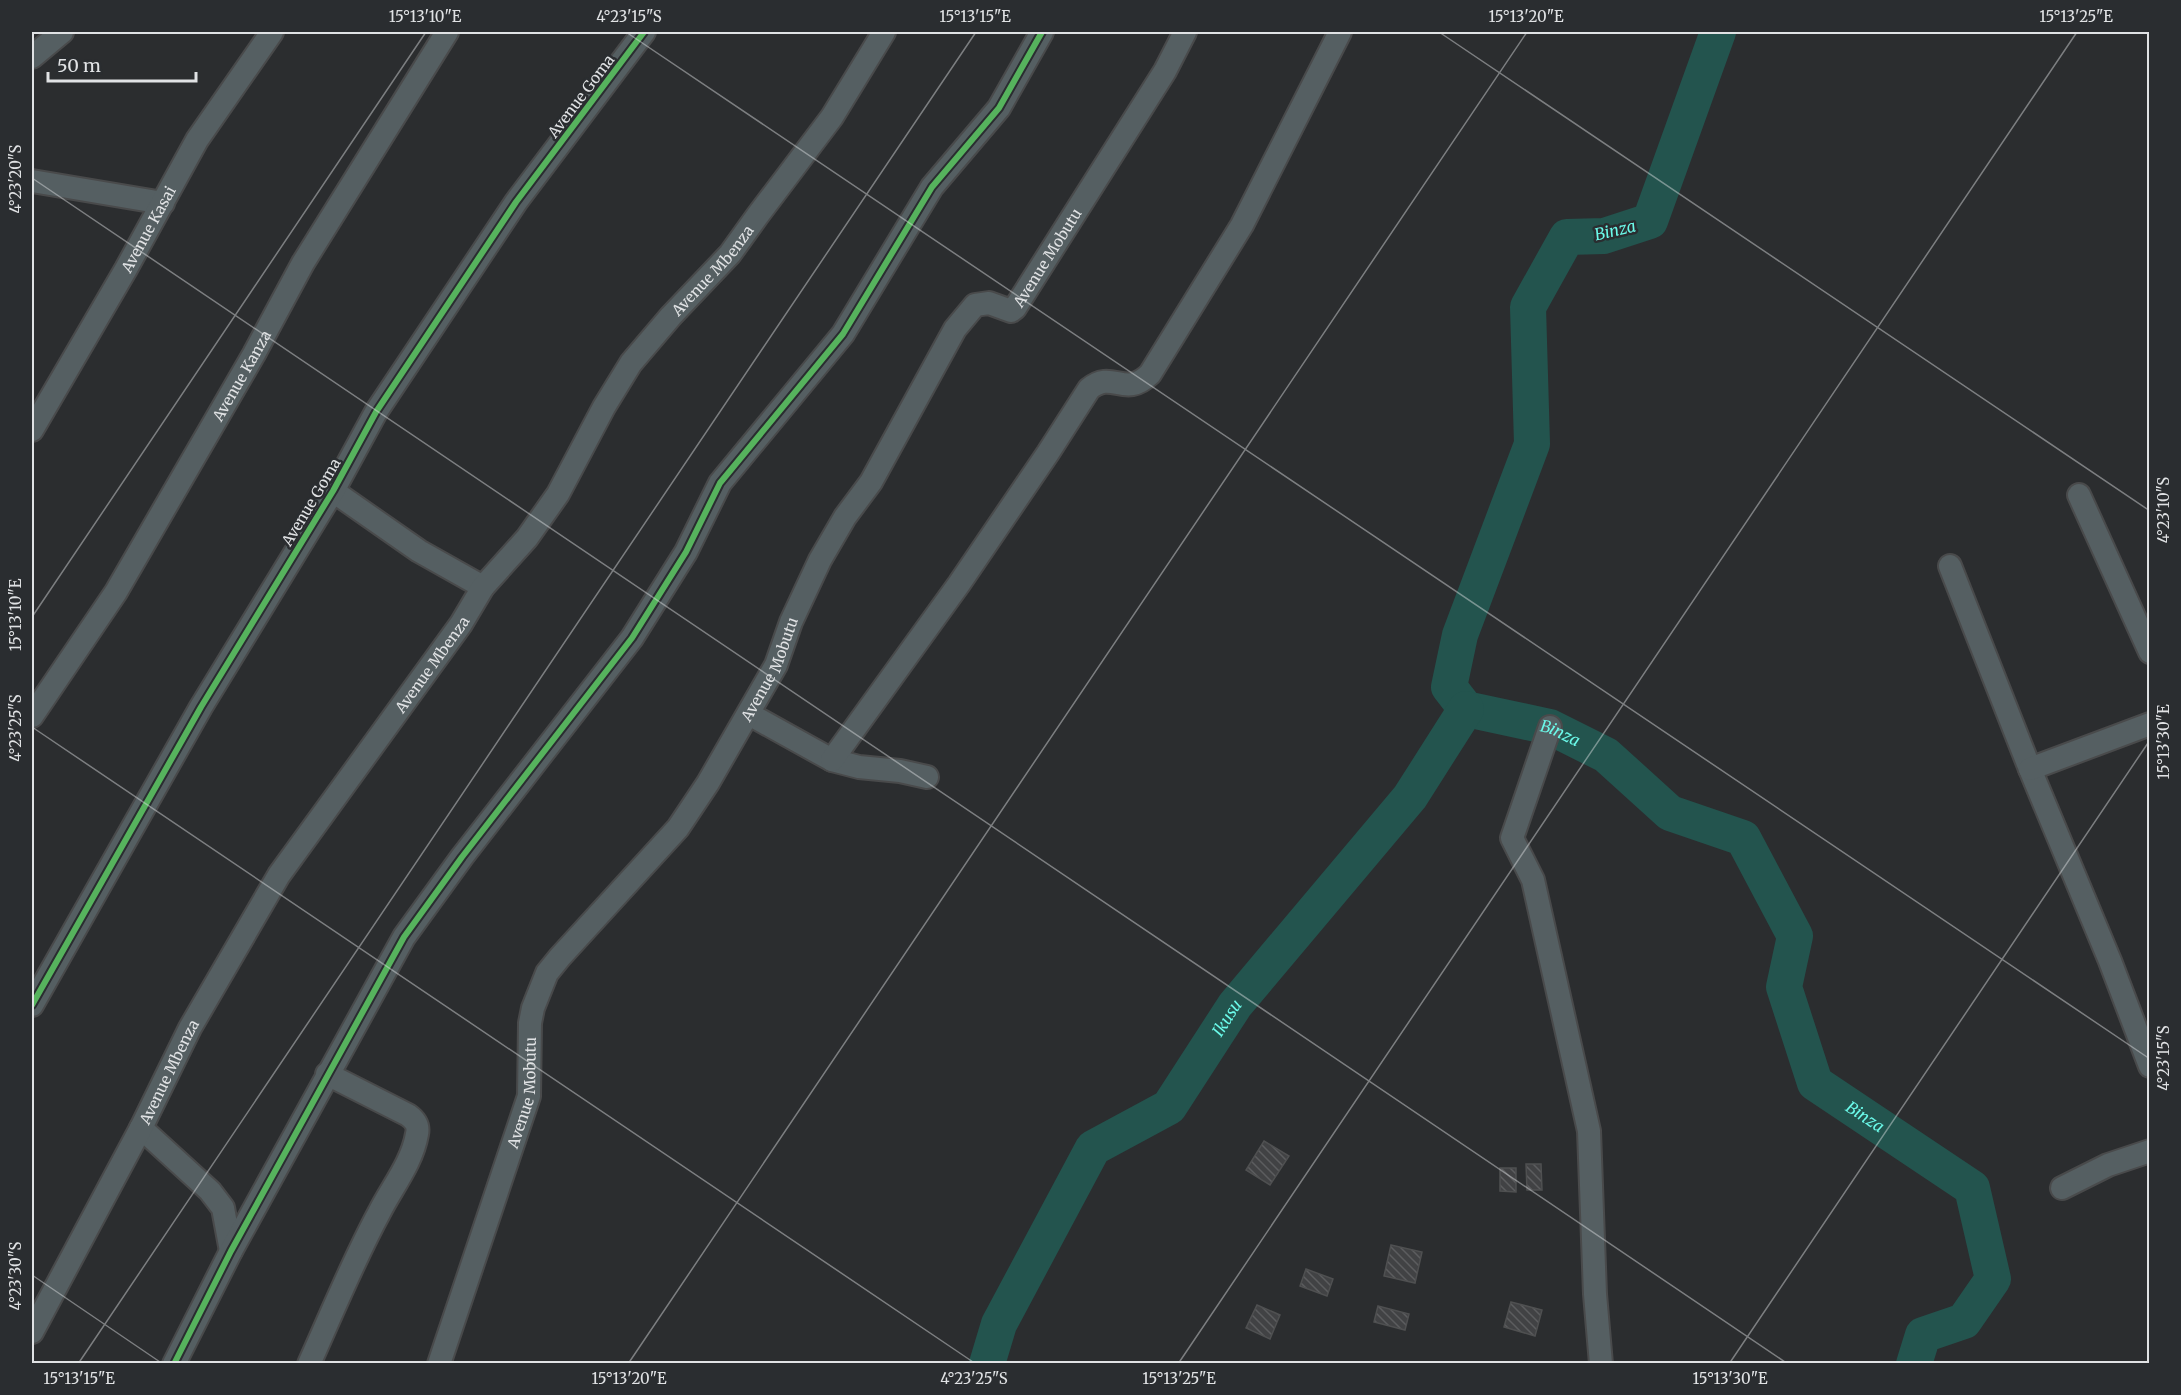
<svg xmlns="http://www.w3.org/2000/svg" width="2181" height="1395" font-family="Merriweather,serif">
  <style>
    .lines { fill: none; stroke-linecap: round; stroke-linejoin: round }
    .river { stroke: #23544e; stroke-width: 36 }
    .building { fill: url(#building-back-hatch); stroke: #4f5051; stroke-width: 1.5 }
    .minor-casing { stroke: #494a4b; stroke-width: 26 }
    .minor { stroke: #555f62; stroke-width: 22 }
    .cycleway-casing { stroke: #2a2d30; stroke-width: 10 }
    .cycleway { stroke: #56b35d; stroke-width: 6 }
    .ticks { fill: none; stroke: #e0e2e4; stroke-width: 1.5; stroke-opacity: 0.45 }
    .labels { text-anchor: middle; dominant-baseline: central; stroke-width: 5; stroke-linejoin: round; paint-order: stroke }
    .street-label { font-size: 15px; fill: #e0e2e4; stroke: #2a2d30 }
    .water-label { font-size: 16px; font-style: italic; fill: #6bfaea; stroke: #2a2d30 }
    .neatline { fill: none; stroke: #e0e2e4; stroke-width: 2 }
    .ticks-label { font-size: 15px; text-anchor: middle; fill: #e0e2e4 }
  </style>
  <defs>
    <pattern id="building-back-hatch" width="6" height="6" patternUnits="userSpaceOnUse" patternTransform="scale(1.5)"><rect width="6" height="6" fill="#414244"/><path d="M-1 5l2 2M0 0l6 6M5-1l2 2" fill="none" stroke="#5c5d5f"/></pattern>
  </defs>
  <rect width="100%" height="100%" fill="#2b2d2f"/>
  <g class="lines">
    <g class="river">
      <path id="s1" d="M1718,32L1650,221L1604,236L1567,237L1528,307L1532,444L1460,635L1449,687L1466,709L1550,727L1606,755L1670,813L1743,838L1795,936L1784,987L1815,1083L1972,1188L1993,1279L1964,1321L1923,1335L1914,1364"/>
      <path id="s2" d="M987,1364L999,1324L1093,1148L1169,1107L1235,1005L1410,797L1466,709"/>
    </g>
  </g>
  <g class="building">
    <polygon points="1264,1141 1289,1156 1270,1185 1246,1170"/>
    <polygon points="1526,1164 1541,1164 1542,1190 1527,1190"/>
    <polygon points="1500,1168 1516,1168 1516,1192 1500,1191"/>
    <polygon points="1391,1245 1422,1252 1415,1283 1384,1276"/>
    <polygon points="1306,1269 1333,1279 1327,1296 1300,1286"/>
    <polygon points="1511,1302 1542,1310 1535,1336 1504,1327"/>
    <polygon points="1257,1305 1280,1315 1270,1339 1246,1328"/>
    <polygon points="1378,1306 1409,1314 1405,1330 1374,1322"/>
  </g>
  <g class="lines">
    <defs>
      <g id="minor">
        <polyline points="32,57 62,32"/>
        <polyline points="32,181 163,203"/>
        <path id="s3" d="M32,430L126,269L197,140L272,32"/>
        <polyline points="333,491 419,551 483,587"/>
        <polyline points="2079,495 2150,652"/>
        <polyline points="1950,566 2030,769 2110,961 2150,1066"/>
        <polyline points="749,714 832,760 859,767 900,771 927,777"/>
        <path id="s4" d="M32,716L116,592L254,354L303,263L447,32"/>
        <polyline points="1550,727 1512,838 1533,880 1589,1131 1595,1294 1601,1364"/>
        <path d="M832,760L959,584L1048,453L1089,389C1113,369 1124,399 1150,374L1242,225L1340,32"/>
        <polyline points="2030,769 2150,724"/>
        <polyline points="32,1005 201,707 333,491 376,412 516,202 644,32"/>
        <polyline points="141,1128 210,1191 223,1208 231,1251"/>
        <polyline points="2062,1188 2108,1165 2150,1151"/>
        <path id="s5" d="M32,1332L141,1128L190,1028L279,875L461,624L483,587L527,538L558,494L604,407L631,363L671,316L730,254L758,215L832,117L884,32"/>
        <polyline points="174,1364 231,1251 404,937 462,857 632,638 686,552 720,483 843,334 932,187 999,108 1042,32"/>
        <path d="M309,1364C332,1313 353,1261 379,1213C392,1187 412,1163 417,1134C419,1125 415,1120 408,1115L327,1074"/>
        <path id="s6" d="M439,1364L529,1096L530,1023L533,1008L547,973L560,957L678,828L708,783L776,665L791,622L820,560L845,517L871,482L955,329L975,305L989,303L1011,311L1015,308L1165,71L1185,32"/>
      </g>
    </defs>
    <use href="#minor" class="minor-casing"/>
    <use href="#minor" class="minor"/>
    <defs>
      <g id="cycleway">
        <polyline points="32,1005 201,707 333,491 376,412 516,202 644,32"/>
        <polyline points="174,1364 231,1251 404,937 462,857 632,638 686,552 720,483 843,334 932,187 999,108 1042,32"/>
      </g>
    </defs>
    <use href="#cycleway" class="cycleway-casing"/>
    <use href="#cycleway" class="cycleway"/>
  </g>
  <path class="ticks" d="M626,32L2150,1059M1439,32L2150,511M32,178L1788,1364M32,617L426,32M32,727L976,1364M32,1275L163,1364M78,1364L976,32M628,1364L1527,32M1178,1364L2077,32M1729,1364L2150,740"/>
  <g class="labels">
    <g class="street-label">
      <text transform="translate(581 96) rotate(-53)">Avenue Goma</text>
      <text stroke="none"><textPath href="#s3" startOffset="232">Avenue Kasai</textPath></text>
      <text stroke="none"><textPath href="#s6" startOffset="1310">Avenue Mobutu</textPath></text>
      <text stroke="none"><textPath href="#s5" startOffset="1266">Avenue Mbenza</textPath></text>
      <text stroke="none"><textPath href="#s4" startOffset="400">Avenue Kanza</textPath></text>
      <text transform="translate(311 502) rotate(-59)">Avenue Goma</text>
      <text stroke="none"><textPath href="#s5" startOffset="780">Avenue Mbenza</textPath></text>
      <text stroke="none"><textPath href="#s6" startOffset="788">Avenue Mobutu</textPath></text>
      <text stroke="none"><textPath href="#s5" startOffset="294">Avenue Mbenza</textPath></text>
      <text stroke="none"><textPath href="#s6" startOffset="285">Avenue Mobutu</textPath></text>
    </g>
    <g class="water-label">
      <text transform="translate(1615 230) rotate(-13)">Binza</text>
      <text stroke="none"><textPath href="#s1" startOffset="886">Binza</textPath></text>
      <text stroke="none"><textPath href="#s2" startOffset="434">Ikusu</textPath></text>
      <text stroke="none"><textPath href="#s1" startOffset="1425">Binza</textPath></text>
    </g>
  </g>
  <rect width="2181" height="1395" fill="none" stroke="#2a2d30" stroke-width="66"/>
  <path d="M48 72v9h148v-9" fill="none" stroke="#e0e2e4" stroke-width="3"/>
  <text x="57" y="72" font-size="18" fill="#e0e2e4" stroke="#2a2d30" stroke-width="4.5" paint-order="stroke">50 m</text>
  <rect x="33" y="33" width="2115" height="1329" class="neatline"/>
  <g class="ticks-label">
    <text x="425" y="22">15°13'10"E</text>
    <text x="629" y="22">4°23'15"S</text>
    <text x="975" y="22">15°13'15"E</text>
    <text x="1526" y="22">15°13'20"E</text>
    <text x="2076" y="22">15°13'25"E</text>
    <text transform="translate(16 179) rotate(-90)" y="5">4°23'20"S</text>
    <text transform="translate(2164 510) rotate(-90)" y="5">4°23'10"S</text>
    <text transform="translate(16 615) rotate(-90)" y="5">15°13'10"E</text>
    <text transform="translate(16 728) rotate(-90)" y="5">4°23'25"S</text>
    <text transform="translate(2164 742) rotate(-90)" y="5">15°13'30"E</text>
    <text transform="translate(2164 1058) rotate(-90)" y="5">4°23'15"S</text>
    <text transform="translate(16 1276) rotate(-90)" y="5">4°23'30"S</text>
    <text x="79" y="1384">15°13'15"E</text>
    <text x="629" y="1384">15°13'20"E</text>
    <text x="974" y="1384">4°23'25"S</text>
    <text x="1179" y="1384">15°13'25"E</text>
    <text x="1730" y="1384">15°13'30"E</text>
  </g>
</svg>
